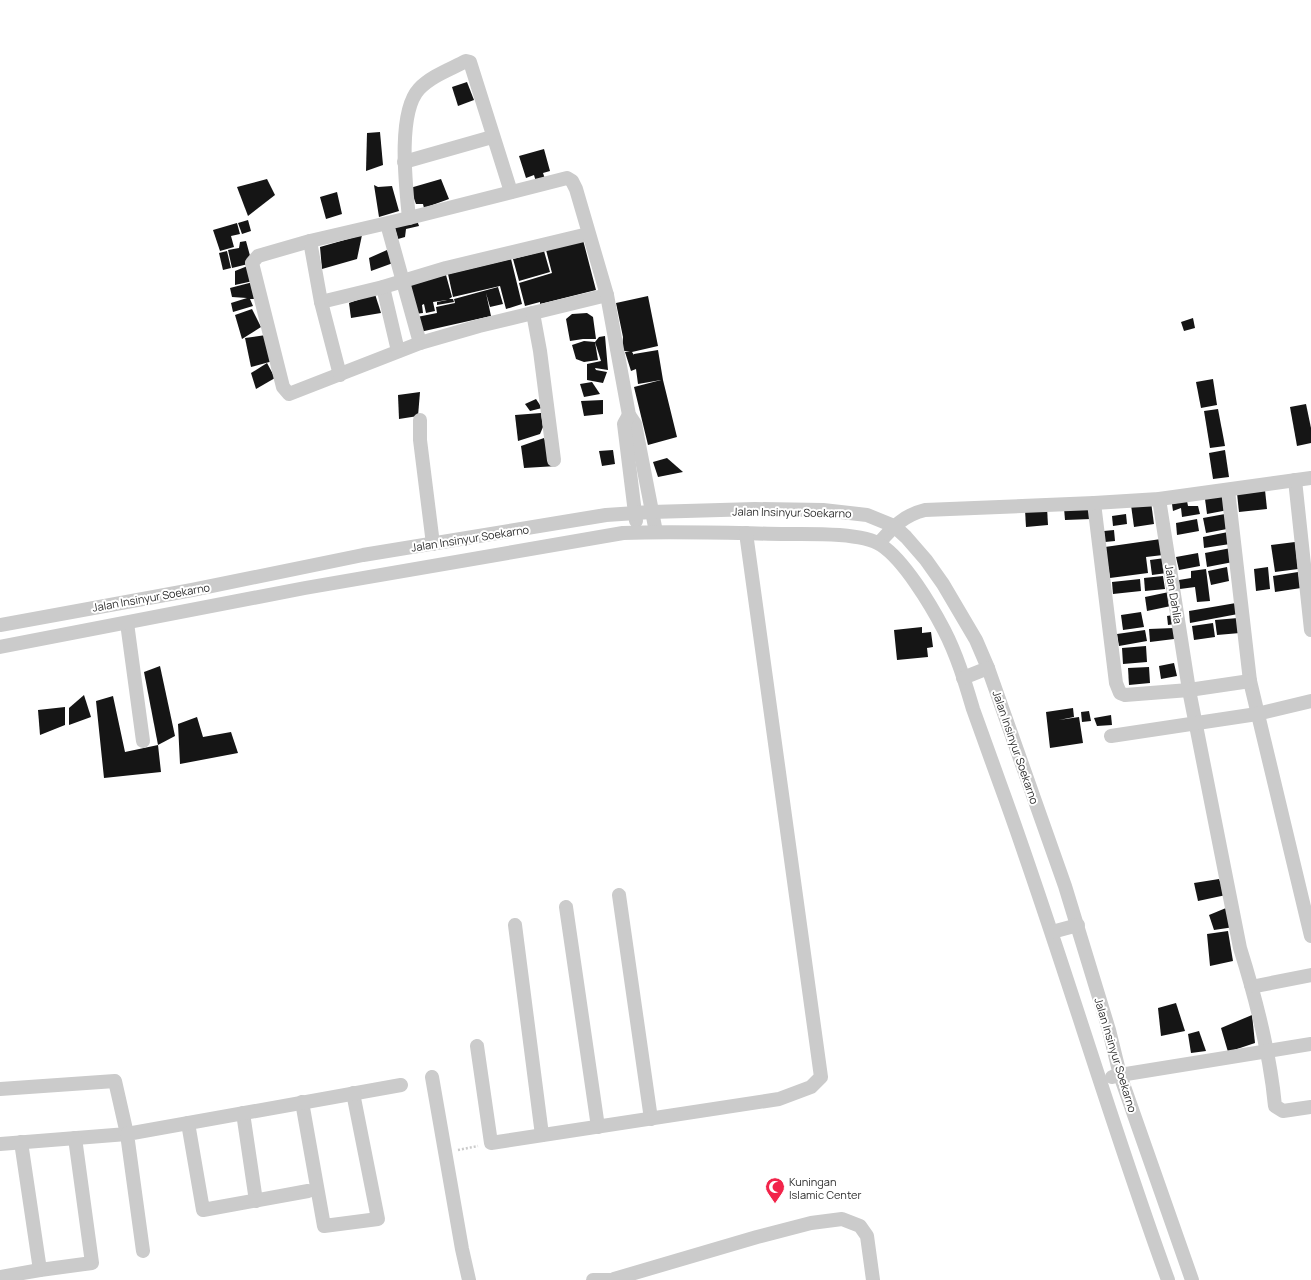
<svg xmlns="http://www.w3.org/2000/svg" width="1311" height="1280" font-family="Manrope,sans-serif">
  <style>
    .building { fill: #151515 }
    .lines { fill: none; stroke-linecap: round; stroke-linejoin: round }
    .path { stroke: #cbcbcb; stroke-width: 2.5; stroke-dasharray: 2 2; stroke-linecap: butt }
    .minor { stroke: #cbcbcb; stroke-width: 14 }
    .labels { text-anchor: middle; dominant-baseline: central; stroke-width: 4; stroke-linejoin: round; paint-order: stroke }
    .street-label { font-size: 11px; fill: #2e2e2e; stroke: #fff }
    .poi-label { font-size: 11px; fill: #2e2e2e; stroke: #fff; text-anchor: start }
  </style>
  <rect width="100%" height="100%" fill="#fff"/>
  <g class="building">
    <polygon points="467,82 474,100 458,106 452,87"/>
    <polygon points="380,132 383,165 366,171 367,133"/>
    <polygon points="544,149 550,171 543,173 545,179 536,182 534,175 526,178 519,156"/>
    <polygon points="267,179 275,195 248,216 237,187"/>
    <polygon points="441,179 449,199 424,208 423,204 416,204 410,188"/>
    <polygon points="374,185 378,187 392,186 399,211 379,217"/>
    <polygon points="337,192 342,214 326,219 320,197"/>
    <polygon points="248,220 251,231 242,234 238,223"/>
    <polygon points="417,220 419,226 406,229 405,237 398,239 394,225"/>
    <polygon points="237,223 240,234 231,236 234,247 220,251 213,230"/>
    <polygon points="362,235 357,259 322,269 320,247"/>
    <polygon points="583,240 596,290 540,304 540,302 525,306 519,283 552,273 546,250"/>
    <polygon points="246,241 252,263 232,268 228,250 239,248 240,242"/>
    <polygon points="387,250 393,263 371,271 369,258"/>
    <polygon points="227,251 231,268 223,270 219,253"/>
    <polygon points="544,251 550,272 519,281 513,259"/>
    <polygon points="511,259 522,304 506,309 500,286 453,297 448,274"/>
    <polygon points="250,265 253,281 235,285 235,271"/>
    <polygon points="446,275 452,297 449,299 453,299 454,302 437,305 437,302 447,300 433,302 435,311 426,313 424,304 422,305 423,313 415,314 409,284"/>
    <polygon points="253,282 257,299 250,299 253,306 233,312 231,303 247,298 232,297 230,288"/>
    <polygon points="498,287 503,304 490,307 486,293 491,316 420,332 417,317 437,313 436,307 455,303 454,299"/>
    <polygon points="375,294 381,313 351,318 349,303"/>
    <polygon points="648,296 658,346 632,352 634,355 634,354 658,350 663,380 677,437 648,445 634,387 661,380 638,384 636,369 631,371 625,352 630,351 622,351 623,337 616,303"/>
    <polygon points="252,309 261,327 242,339 235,315"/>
    <polygon points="587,313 593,317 596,339 583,339 570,341 566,319 572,314"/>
    <polygon points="1193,318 1195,328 1184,331 1181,322"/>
    <polygon points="266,335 273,361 251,367 245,338"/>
    <polygon points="605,336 608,370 595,368 596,370 607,372 603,383 587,380 587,364 601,361 595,342 598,360 584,362 576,359 572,345 584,341 595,342 599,337"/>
    <polygon points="267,363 275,378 256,389 251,373"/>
    <polygon points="1213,379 1217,405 1201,408 1196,382"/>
    <polygon points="592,382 600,394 584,397 580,384"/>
    <polygon points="420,392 418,416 399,419 398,395"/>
    <polygon points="536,399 542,408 530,411 525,404"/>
    <polygon points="603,400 603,414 584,416 581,401"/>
    <polygon points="1306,404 1311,428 1311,443 1297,446 1290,407"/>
    <polygon points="1218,409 1225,446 1210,448 1204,411"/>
    <polygon points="541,413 543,427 540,434 518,441 515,415"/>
    <polygon points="544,438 557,466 524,468 521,446"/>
    <polygon points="613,450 615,464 602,466 599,451"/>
    <polygon points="1225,450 1229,477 1213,479 1209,453"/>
    <polygon points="667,458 683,472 658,477 653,462"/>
    <polygon points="1265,490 1267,509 1239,512 1237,493"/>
    <polygon points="1225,495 1228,510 1207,514 1205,499"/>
    <polygon points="1187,501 1188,506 1198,506 1200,514 1182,517 1181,508 1173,511 1172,504"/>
    <polygon points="1151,502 1154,524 1134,527 1131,505"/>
    <polygon points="1090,507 1091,519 1065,520 1064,508"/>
    <polygon points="1047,508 1048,525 1026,527 1025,510"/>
    <polygon points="1126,514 1127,524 1113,526 1112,516"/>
    <polygon points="1225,514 1227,529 1206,533 1203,518"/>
    <polygon points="1197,519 1199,531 1177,535 1176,523"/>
    <polygon points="1114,530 1115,541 1105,542 1104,531"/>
    <polygon points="1228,532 1230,544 1204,548 1203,537"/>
    <polygon points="1161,539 1163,555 1146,557 1148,573 1110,578 1105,547"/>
    <polygon points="1295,542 1298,569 1275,572 1271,545"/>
    <polygon points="1231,548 1233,562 1207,567 1205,553"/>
    <polygon points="1198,553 1200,566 1179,570 1176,557"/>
    <polygon points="1165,558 1167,573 1152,575 1150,560"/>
    <polygon points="1227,567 1229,581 1211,585 1208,571"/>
    <polygon points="1268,567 1270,589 1256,591 1254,569"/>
    <polygon points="1206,569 1210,601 1197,602 1195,587 1180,589 1179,580 1191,578 1191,571"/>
    <polygon points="1298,572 1301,588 1275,592 1273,576"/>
    <polygon points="1163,576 1165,589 1145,591 1144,578"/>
    <polygon points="1140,579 1141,591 1113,594 1112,582"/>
    <polygon points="1169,592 1171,606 1147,611 1145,597"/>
    <polygon points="1236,603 1238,614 1190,623 1189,611"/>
    <polygon points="1141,612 1144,627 1123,630 1121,615"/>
    <polygon points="1173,615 1175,624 1168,625 1167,616"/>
    <polygon points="1238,618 1240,633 1217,635 1215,620"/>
    <polygon points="1213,623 1215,637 1194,640 1192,626"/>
    <polygon points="922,627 922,633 931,632 933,647 927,648 928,657 897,660 894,630"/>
    <polygon points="1174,628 1174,639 1150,642 1149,629"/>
    <polygon points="1145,630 1147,641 1119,646 1117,634"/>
    <polygon points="1146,646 1147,662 1123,664 1122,648"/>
    <polygon points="1174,663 1177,676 1161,679 1159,666"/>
    <polygon points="160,666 175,736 158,745 144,672"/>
    <polygon points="1149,667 1150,683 1129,685 1128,668"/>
    <polygon points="84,695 91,717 69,725 69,708"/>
    <polygon points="113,696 125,752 158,745 161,772 104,778 96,701"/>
    <polygon points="65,707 65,725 40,735 38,710"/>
    <polygon points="1073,708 1074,717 1059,720 1079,717 1083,743 1050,748 1046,712"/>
    <polygon points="1089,711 1091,721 1082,722 1081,712"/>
    <polygon points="1111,715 1112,725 1097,726 1094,718"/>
    <polygon points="197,717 203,737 231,732 238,753 180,764 178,724"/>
    <polygon points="1219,879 1226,895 1198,901 1194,883"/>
    <polygon points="1226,908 1234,927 1214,930 1209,915"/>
    <polygon points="1228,931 1233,961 1210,966 1207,934"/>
    <polygon points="1176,1003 1185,1031 1161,1036 1158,1008"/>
    <polygon points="1252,1015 1255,1043 1228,1052 1221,1028"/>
    <polygon points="1199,1031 1206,1051 1191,1053 1188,1034"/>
  </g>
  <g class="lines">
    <polyline class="path" points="458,1150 478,1146"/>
    <g class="minor">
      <polyline points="404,162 492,137"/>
      <path d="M409,218C406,187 397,113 419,89C431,76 451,69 466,61L470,62L511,192"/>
      <polyline points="387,224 420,343"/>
      <polyline points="310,241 258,256 252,263 283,387 289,394 420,343 479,326 607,295"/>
      <polyline points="383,287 398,351"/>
      <polyline points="321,302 383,287 446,268 588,234"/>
      <polyline points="533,313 540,351 554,460"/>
      <polyline points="340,375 321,302 310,241 409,218 567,178 572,181 576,189 607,295 629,415 635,424 656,532"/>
      <polyline points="629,415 624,424 636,521"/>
      <polyline points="420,420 420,440 433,544"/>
      <polyline points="1295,480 1311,630"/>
      <polyline points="1228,490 1250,681 1311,936"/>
      <path d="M1159,499L1189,690L1240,948C1256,999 1270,1053 1275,1106L1283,1111L1311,1107"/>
      <polyline points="1094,503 1116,683 1120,693 1125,695 1189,690 1250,681"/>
      <path d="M879,543C893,527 904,515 925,510L1094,503L1159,499L1311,478"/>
      <polyline points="127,623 143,741"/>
      <polyline points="0,625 192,590 363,555 606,515 651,512 755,509 823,510 867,515 894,526 906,537 926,560 943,584 976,640 988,668 1065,886 1109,1030 1120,1075 1192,1280"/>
      <path d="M0,647L305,588L623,533C676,531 729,533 782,534C806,534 862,532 881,545C904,560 931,605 944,630C957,655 965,682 973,709C982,734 991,759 1000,784C1060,948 1108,1116 1168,1280"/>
      <polyline points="963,678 988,668"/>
      <polyline points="1111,736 1257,714 1311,701"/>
      <polyline points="619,895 651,1119"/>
      <polyline points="566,907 598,1127"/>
      <polyline points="515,925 542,1135"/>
      <polyline points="1052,932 1078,925"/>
      <polyline points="1251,985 1256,986 1311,975"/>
      <polyline points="477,1046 491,1143 779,1099 811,1087 821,1077 746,533"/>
      <polyline points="432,1077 462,1249 469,1280"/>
      <polyline points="1112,1077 1120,1075 1311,1044"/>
      <polyline points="0,1089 115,1081 127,1134 0,1144"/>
      <polyline points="302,1102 324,1226 378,1219 353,1093"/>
      <polyline points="243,1113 256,1201"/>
      <polyline points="188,1123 203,1210 308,1191"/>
      <polyline points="143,1251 127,1134 401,1085"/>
      <polyline points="40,1270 92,1263 75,1138"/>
      <polyline points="0,1277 40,1270 21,1142"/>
      <polyline points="614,1279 757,1237 811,1223 842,1219 860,1226 867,1236 873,1280"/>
      <polyline points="593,1280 615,1280"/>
    </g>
  </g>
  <defs>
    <symbol id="mosque-pin" viewBox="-11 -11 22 30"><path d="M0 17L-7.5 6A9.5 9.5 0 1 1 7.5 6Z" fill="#f2244a" stroke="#fff"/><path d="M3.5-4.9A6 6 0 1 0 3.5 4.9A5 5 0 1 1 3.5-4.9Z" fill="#fff"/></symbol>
  </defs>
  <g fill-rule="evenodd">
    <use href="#mosque-pin" x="764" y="1176" width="22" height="30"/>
  </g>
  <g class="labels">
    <g class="street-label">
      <text transform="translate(792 512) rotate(1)">Jalan Insinyur Soekarno</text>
      <text transform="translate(470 538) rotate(-9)">Jalan Insinyur Soekarno</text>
      <text transform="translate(1174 594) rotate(81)">Jalan Dahlia</text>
      <text transform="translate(151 597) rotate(-10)">Jalan Insinyur Soekarno</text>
      <text transform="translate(1016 747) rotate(71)">Jalan Insinyur Soekarno</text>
      <text transform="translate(1116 1055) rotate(73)">Jalan Insinyur Soekarno</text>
    </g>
    <g class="poi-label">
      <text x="789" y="1181">Kuningan<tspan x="789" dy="13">Islamic Center</tspan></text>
    </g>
  </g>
</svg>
